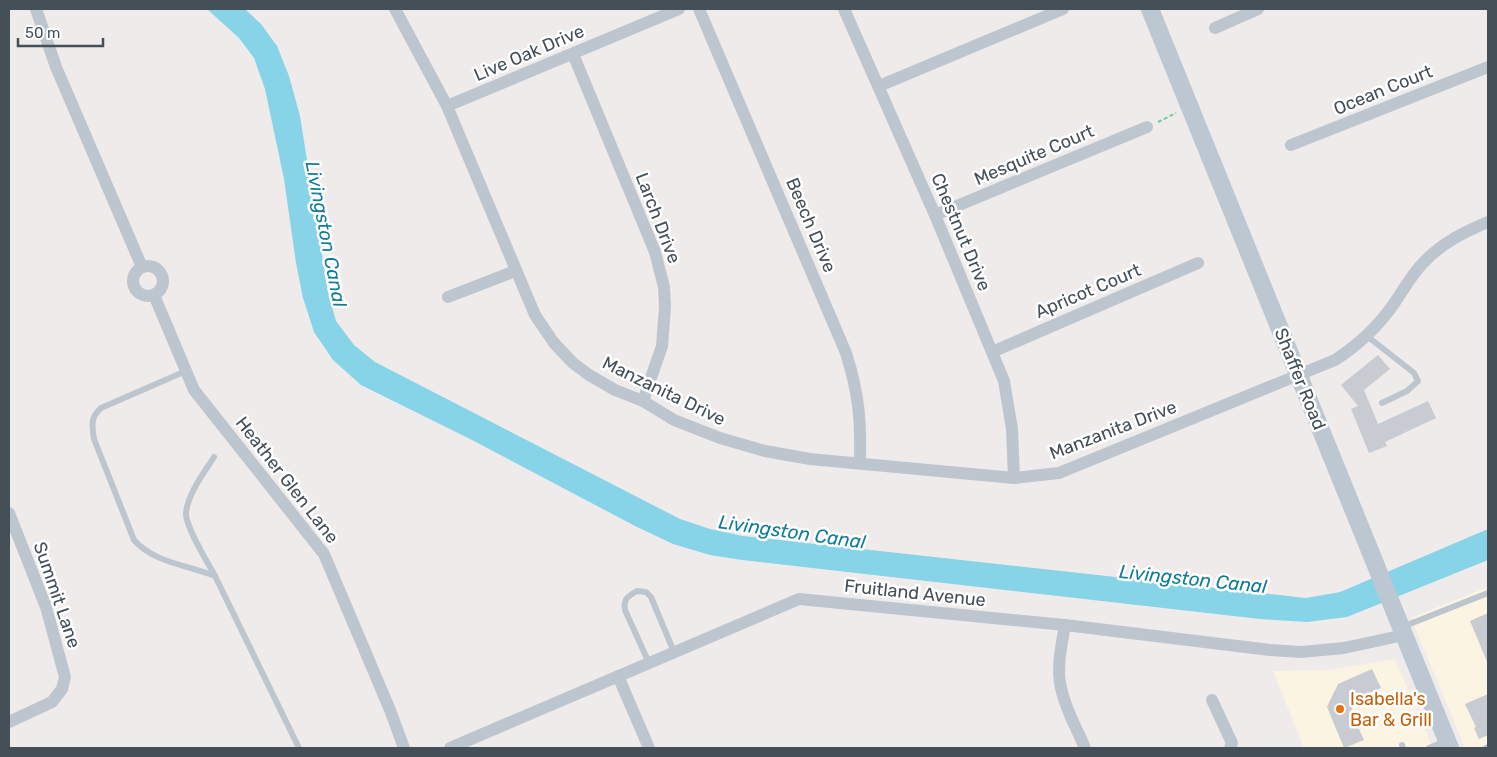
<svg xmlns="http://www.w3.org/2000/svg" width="1497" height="757" font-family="Rubik,sans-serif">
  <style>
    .commercial { fill: #fbf4e3 }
    .water { fill: #87d4e9 }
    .building { fill: #c8cbd1 }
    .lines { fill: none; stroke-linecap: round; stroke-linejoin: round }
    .path { stroke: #73c99f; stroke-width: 2; stroke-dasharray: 4 2.5; stroke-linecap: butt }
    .lane { stroke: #bdc6ce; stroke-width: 6 }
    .street { stroke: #bdc6ce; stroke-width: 12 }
    .secondary { stroke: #bcc7d2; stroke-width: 18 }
    .food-dot { fill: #e8710a; stroke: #fff; stroke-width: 2 }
    .labels { text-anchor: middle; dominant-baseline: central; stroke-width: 5; stroke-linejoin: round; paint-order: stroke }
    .street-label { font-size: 18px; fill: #454f58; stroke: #fff }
    .food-label { font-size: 18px; fill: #c56008; stroke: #fff; text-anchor: start }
    .water-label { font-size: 19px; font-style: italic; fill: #0f7c9a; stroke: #fff }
  </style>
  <rect width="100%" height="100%" fill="#efebeb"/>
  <g class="commercial">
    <polygon points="1488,587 1488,748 1465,748 1411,618"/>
    <polygon points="1395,659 1433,748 1304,748 1273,671 1331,670"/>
  </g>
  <polygon class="water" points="207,9 245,9 261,24 277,46 289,76 300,116 328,292 336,321 354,345 375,362 680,519 710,529 743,536 1306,598 1340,592 1488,529 1488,560 1347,617 1307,622 1260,619 742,560 710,555 673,544 635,526 472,440 361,385 333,360 314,332 303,298 296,263 284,179 265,89 254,58 239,38"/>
  <g class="building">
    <polygon points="1378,355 1390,369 1364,390 1378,424 1428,401 1436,418 1385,442 1387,446 1369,453 1351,409 1358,406 1341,385"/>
    <polygon points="1488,613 1488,664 1470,621"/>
    <polygon points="1372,669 1381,688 1357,698 1351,711 1364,740 1344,748 1327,707 1338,684"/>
    <polygon points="1488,694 1488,735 1479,739 1474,728 1476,727 1465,704"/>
  </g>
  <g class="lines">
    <polyline class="path" points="1158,122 1176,113"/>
    <g class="lane">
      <polyline points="1367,336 1414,373 1418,381 1407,391 1382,403"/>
      <path d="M186,371L101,408C90,418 92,425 94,439L134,540C154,563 188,565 215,576L299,748"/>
      <path d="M214,457C204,473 188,493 186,513C185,526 208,563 215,576"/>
      <polyline points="1402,627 1488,593"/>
      <path d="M649,663L625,610C623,599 628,596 637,591L646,592L651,597L674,652"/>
      <polyline points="1402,745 1403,748"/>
      <polyline points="1429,748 1446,741"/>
      <polyline points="1486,748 1488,747"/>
    </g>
    <g class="street">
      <polyline points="36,9 56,67 142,267"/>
      <path d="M395,9L447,106L535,315L554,343L573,363L589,375L615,390L643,401L674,420L720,438L765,451L810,459L1014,478L1059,473L1335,360C1358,345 1377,328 1393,305C1403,291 1411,275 1424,262C1442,243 1464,232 1488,222"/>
      <path d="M699,9L846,353C859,394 861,420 860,463"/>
      <polyline points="844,9 935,215 1004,381 1012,429 1014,478"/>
      <polyline points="1215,28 1258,9"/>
      <polyline points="573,54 655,252 664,287 665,307 662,346 643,401"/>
      <polyline points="879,86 1063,9"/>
      <polyline points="447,106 679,9"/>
      <polyline points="1291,145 1488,67"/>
      <polyline points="935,215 1147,127"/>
      <circle cx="148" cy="281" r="15"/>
      <polyline points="154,295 194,390 324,554 390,710 404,748"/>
      <polyline points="448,297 515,271"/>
      <polyline points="992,352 1198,263"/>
      <polyline points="9,513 46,607 65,677 62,689 52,702 9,722"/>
      <path d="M1065,625C1062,643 1057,664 1060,683C1064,706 1076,727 1085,748"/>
      <polyline points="618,676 649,748"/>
      <polyline points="1212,700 1232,743 1230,748"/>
      <polyline points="450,748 799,599 1065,625 1270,650 1301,652 1344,648 1404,635"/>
    </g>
    <polyline class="secondary" points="1150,9 1450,748"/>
  </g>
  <circle class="food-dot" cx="1340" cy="709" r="5"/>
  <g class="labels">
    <g class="street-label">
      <text transform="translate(529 53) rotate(-23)">Live Oak Drive</text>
      <text transform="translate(1383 90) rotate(-22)">Ocean Court</text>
      <text transform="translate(1034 155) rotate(-23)">Mesquite Court</text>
      <text transform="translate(658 218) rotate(69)">Larch Drive</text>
      <text transform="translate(811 225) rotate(67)">Beech Drive</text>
      <text transform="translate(961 232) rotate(67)">Chestnut Drive</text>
      <text transform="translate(1088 291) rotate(-23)">Apricot Court</text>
      <text transform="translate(1300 379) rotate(68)">Shaffer Road</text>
      <text transform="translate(664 391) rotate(26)">Manzanita Drive</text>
      <text transform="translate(1113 430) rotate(-21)">Manzanita Drive</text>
      <text transform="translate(287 480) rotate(52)">Heather Glen Lane</text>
      <text transform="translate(915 593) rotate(6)">Fruitland Avenue</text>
      <text transform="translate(57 595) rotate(71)">Summit Lane</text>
    </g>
    <g class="food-label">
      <text x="1350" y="699">Isabella's<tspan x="1350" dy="21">Bar &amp; Grill</tspan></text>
    </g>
    <g class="water-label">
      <text transform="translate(326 234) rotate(79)">Livingston Canal</text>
      <text transform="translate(792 532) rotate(8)">Livingston Canal</text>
      <text transform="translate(1193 579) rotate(6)">Livingston Canal</text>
    </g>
  </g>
  <rect width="1497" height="757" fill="none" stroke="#454f58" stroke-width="20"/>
  <path d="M18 38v8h85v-8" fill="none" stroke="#454f58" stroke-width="2.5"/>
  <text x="25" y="38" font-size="15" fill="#454f58" stroke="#ffffff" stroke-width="4" paint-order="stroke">50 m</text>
</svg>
